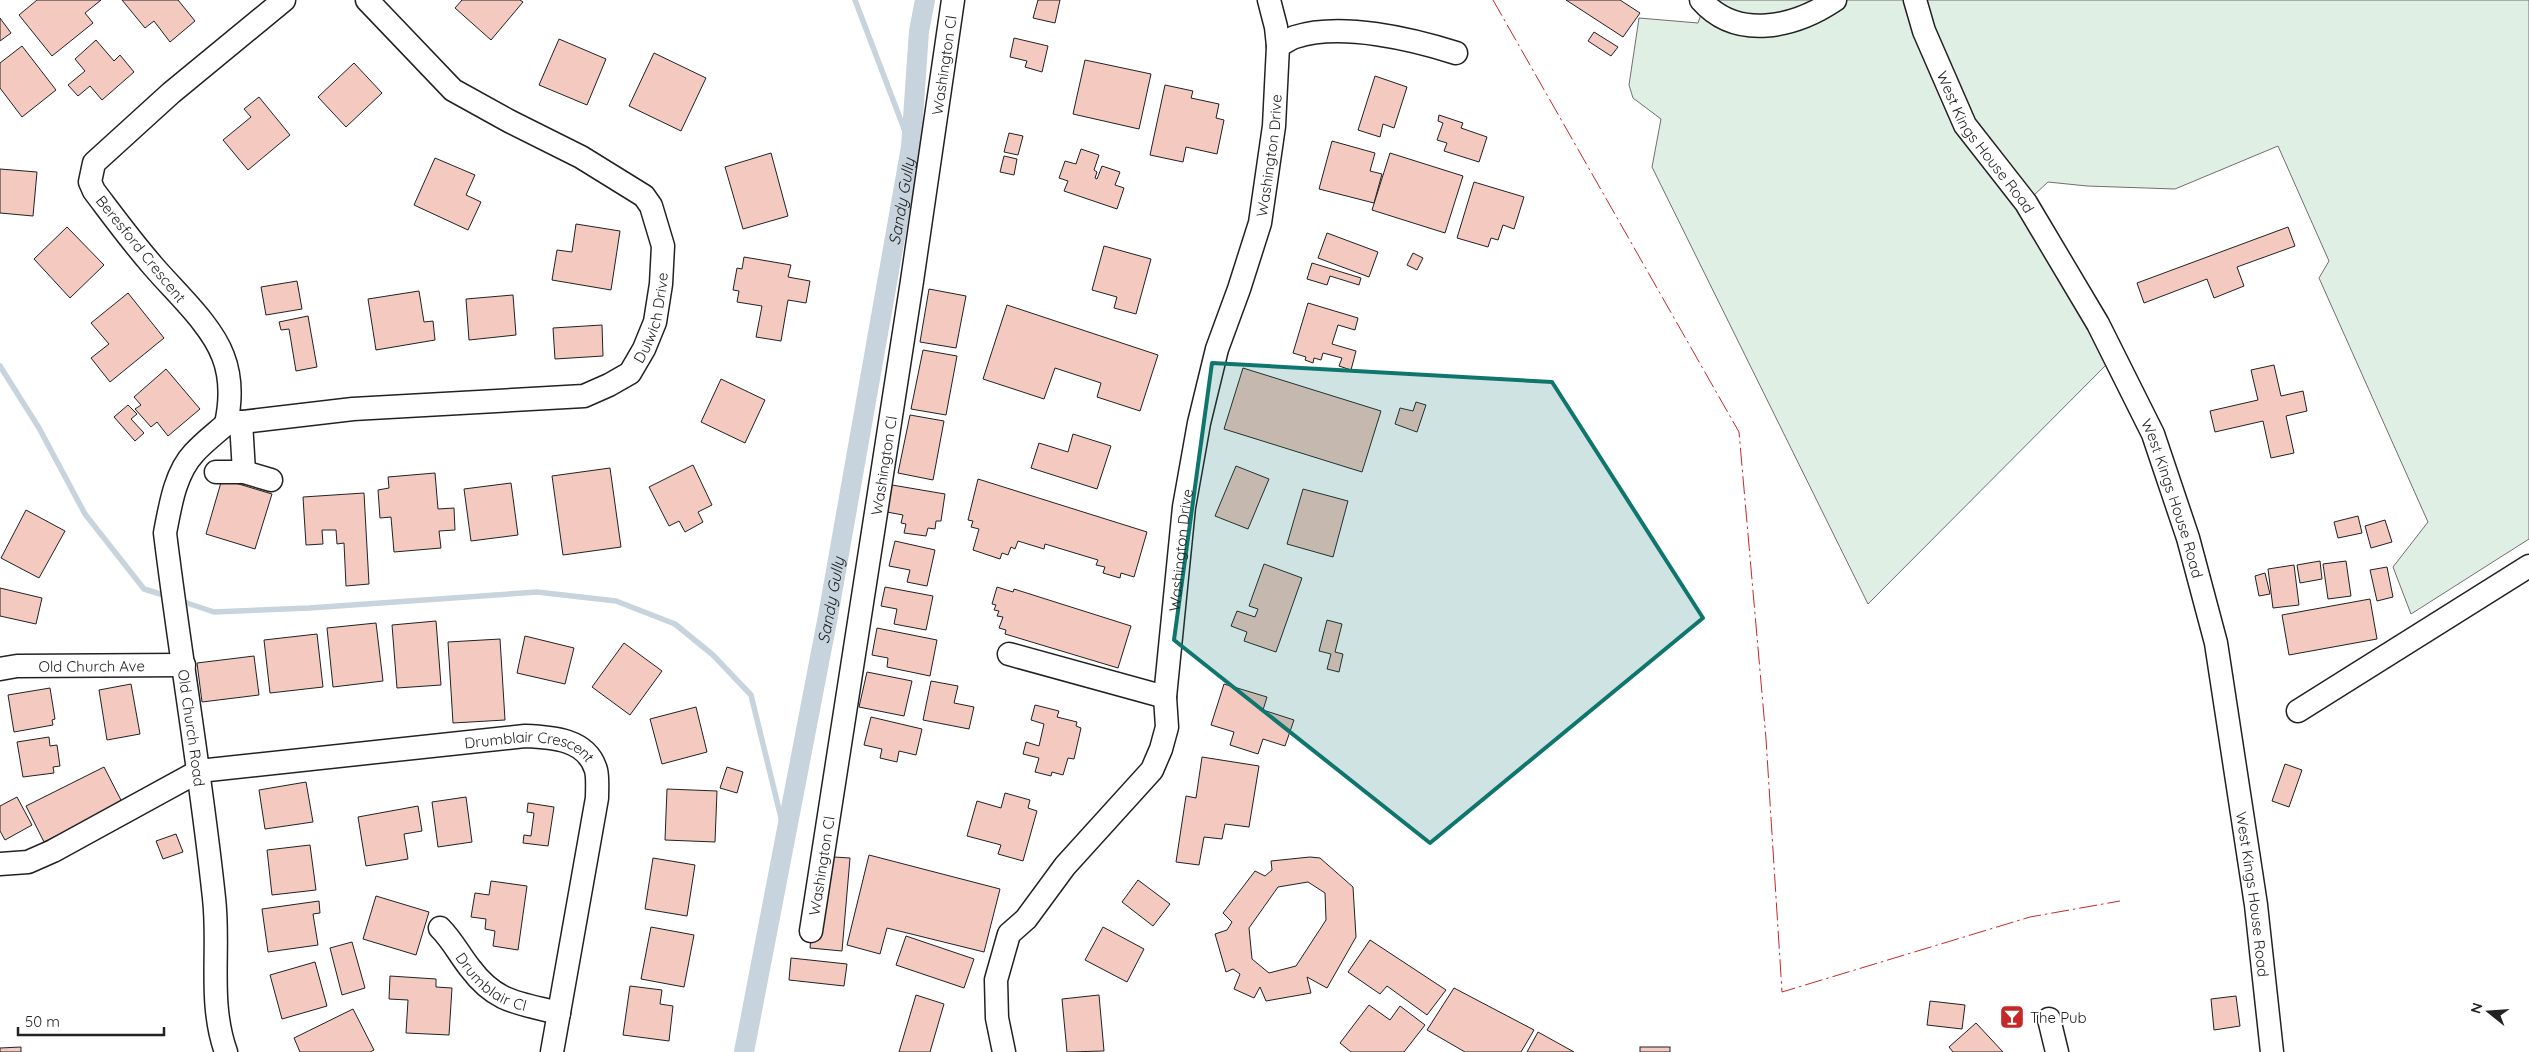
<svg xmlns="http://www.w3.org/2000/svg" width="2529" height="1052" font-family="Quicksand,sans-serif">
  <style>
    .green { fill: #e0efe3; stroke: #6f6f6f }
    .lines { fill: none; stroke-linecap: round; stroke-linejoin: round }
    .stream { stroke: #c7d3dd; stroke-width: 5.5 }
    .canal { stroke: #c7d3dd; stroke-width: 20 }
    .building { fill: #f3c9c0; stroke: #222; fill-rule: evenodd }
    .minor-casing { stroke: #222; stroke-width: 25 }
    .minor { stroke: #fff; stroke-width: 22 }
    .power { stroke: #c62828; stroke-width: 1; stroke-dasharray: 18 4 2.5 4; stroke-linecap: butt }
    .marked { fill: #0f766e; fill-opacity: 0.2; stroke: #0f766e; stroke-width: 4; stroke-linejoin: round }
    .labels { text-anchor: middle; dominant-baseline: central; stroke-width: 4; stroke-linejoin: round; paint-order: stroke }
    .street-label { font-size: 15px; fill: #222; stroke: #fff }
    .poi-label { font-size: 15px; fill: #222; stroke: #fff; text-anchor: start }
    .water-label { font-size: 16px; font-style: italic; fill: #222; stroke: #fff }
  </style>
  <rect width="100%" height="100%" fill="#fff"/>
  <polygon class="green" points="1706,0 2529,0 2529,539 2411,614 2393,567 2428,522 2319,278 2329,261 2278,146 2175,189 2087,186 2048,182 2018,210 2113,358 1868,604 1652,167 1661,119 1633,98 1629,85 1639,18 1698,23"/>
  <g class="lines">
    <g class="stream">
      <polyline points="855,0 911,147"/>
      <polyline points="0,366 39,428 85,514 144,589 167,596"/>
      <polyline points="178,600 214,612 309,608 537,592 616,601 675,624 713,655 751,695 786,838"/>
    </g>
    <path class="canal" id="s1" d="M744,1052L828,616L911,147L919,31L925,0"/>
  </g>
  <g class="building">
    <polygon points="37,0 101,0 85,13 93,23 52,56 19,15"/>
    <polygon points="122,0 178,0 195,21 170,42 154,21 145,28"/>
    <polygon points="462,0 520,0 523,2 491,40 455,8"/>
    <polygon points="1038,0 1060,0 1055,23 1033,18"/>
    <polygon points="1566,0 1620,0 1640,13 1623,37"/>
    <polygon points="0,18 11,33 0,41"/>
    <polygon points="1594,32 1618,47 1611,56 1588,41"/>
    <polygon points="1014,38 1048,46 1042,72 1025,67 1027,61 1010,57"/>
    <polygon points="559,39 606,59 587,105 539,85"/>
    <polygon points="96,40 114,61 120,55 134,72 102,100 90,86 78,96 68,85 85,71 75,59"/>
    <polygon points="22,46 56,90 22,117 0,88 0,63"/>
    <polygon points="654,53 706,78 681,131 629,106"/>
    <polygon points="1085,60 1151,74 1139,129 1073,114"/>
    <polygon points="354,63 382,93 346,127 318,97"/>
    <polygon points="1375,76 1407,87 1394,128 1383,124 1380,137 1358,130"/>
    <polygon points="1165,85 1193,91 1191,98 1219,104 1216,118 1224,120 1217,154 1186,147 1183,162 1150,155"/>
    <polygon points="259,97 290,135 248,170 223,140 251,117 244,109"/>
    <polygon points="1439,115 1463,123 1461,128 1487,137 1479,162 1444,151 1447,143 1437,140 1443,123 1438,121"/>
    <polygon points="1009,133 1023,136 1018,155 1004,152"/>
    <polygon points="1332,141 1375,153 1370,171 1382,174 1374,203 1319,189"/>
    <polygon points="1081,149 1099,155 1094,170 1097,172 1095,178 1097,179 1102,166 1120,172 1115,185 1124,188 1117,209 1064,191 1068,181 1059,178 1065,161 1076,164"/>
    <polygon points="771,153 788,216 743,229 725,167"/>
    <polygon points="1390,153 1463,176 1445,233 1372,210"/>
    <polygon points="1004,156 1017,159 1014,175 1000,172"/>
    <polygon points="435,158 475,175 466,195 481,202 468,230 414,205"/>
    <polygon points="0,169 37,172 33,216 0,213"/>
    <polygon points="1474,182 1524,197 1514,229 1503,225 1498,240 1491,238 1488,247 1457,238"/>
    <polygon points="576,224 620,231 611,290 552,280 557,250 572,252"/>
    <polygon points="67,227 104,265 70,298 34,259"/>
    <polygon points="2288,227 2295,246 2237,267 2244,286 2214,298 2207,279 2144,303 2137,283"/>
    <polygon points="1327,233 1378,252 1369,277 1318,258"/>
    <polygon points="1104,246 1151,259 1136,314 1114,308 1117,297 1092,290"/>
    <polygon points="1413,253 1423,258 1417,270 1407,265"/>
    <polygon points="744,257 791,265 788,277 810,281 806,303 788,300 781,341 756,337 762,306 737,302 739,291 733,290 737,268 742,269"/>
    <polygon points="1312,263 1361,278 1359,285 1330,276 1327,285 1307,279"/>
    <polygon points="297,281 302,309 266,315 261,287"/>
    <polygon points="929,289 966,296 956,348 920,342"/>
    <polygon points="419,291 424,322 433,321 435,340 376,350 368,299"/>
    <polygon points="128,293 164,338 110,382 91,358 109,344 91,323"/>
    <polygon points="513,295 516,335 469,340 466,299"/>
    <polygon points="1308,303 1358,318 1355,330 1338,325 1332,344 1356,351 1351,370 1339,366 1342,358 1323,353 1321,360 1314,358 1313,363 1305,360 1306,357 1293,353"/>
    <polygon points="1007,305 1158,355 1140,411 1097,397 1101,383 1055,368 1044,399 983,379"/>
    <polygon points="308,316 317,367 296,371 289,329 281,330 279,322"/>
    <polygon points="602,325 603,356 555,359 553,328"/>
    <polygon points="923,350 957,356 946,415 911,409"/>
    <polygon points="2274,365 2281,396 2303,391 2307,411 2286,416 2294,453 2271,458 2263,421 2215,432 2210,411 2258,400 2251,370"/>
    <polygon points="1243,368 1381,411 1362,472 1224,429"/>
    <polygon points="166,369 200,409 168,436 157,422 151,427 135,409 141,405 134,397"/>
    <polygon points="721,379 765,400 745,443 701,422"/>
    <polygon points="1416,402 1426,405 1417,432 1395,424 1400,408 1413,411"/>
    <polygon points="128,405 137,414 131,419 144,433 135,441 114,417"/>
    <polygon points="910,415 944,421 933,480 898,473"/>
    <polygon points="1073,434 1111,446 1097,489 1031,468 1039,443 1068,452"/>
    <polygon points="693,465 712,505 698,512 703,522 685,532 679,521 669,526 649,487"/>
    <polygon points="1236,466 1269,479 1248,529 1215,516"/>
    <polygon points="610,468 621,547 563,555 552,476"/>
    <polygon points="435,473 438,509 454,508 455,530 439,531 441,548 394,552 391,517 380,518 378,490 389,488 388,477"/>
    <polygon points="222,479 272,494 255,549 206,534"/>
    <polygon points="978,479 1147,532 1134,577 1121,573 1120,578 1103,573 1105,567 1096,565 1098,560 1045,544 1044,549 1018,541 1015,549 1011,547 1008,555 1002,553 1000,559 973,550 979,529 971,527 973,521 968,520"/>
    <polygon points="511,483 518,535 471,541 464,489"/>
    <polygon points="892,485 945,494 941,521 936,521 935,529 928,528 926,536 904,533 906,524 901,523 903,515 887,512"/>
    <polygon points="1303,489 1348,501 1333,557 1287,544"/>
    <polygon points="364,493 369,584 346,586 344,543 337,544 336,530 322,530 323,544 306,545 303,497"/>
    <polygon points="26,510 65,531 39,578 1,558"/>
    <polygon points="2358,516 2362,533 2338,538 2334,522"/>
    <polygon points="2385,520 2392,542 2371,548 2365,526"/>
    <polygon points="895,541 935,550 927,586 907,582 910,570 889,566"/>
    <polygon points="2320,561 2322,579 2300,583 2297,565"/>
    <polygon points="2346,561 2351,596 2328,599 2323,564"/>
    <polygon points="1264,564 1302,578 1276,652 1244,641 1247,632 1231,626 1237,611 1255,617 1258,609 1249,606"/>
    <polygon points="2294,565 2299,605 2273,608 2268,569"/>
    <polygon points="2387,567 2393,597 2377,601 2370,570"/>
    <polygon points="2265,573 2270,594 2259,596 2255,576"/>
    <polygon points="885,587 933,596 926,630 894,624 897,609 881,606"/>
    <polygon points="997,587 1013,592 1014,589 1131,626 1118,668 1005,634 1006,630 999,628 1003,617 997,616 999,611 994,610 996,605 992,604"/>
    <polygon points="0,588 42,598 36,624 0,616"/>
    <polygon points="2370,599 2377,639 2289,655 2282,615"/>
    <polygon points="1327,620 1342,624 1335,652 1343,654 1339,672 1327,669 1331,654 1319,651"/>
    <polygon points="436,621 441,685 397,688 392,625"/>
    <polygon points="376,623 383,681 333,687 327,628"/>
    <polygon points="877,628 937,640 930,676 887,667 888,658 872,655"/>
    <polygon points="317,634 323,687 270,693 264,640"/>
    <polygon points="525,636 574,648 565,684 517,673"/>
    <polygon points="500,639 505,720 453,723 448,642"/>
    <polygon points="624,643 662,671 630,715 592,687"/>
    <polygon points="254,656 259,695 202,702 197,663"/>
    <polygon points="867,672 912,681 904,716 859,707"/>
    <polygon points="931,681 958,686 954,703 974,707 969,729 923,720"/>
    <polygon points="131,684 140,734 107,740 99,690"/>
    <polygon points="1224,684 1267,697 1263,710 1294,720 1285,746 1263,739 1258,754 1230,745 1234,732 1211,725"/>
    <polygon points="50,688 55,719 52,720 53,725 14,732 8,695"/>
    <polygon points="1035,705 1059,711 1057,717 1077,722 1076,726 1081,728 1074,759 1068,758 1063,775 1052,772 1051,776 1035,772 1039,758 1023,754 1026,742 1039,746 1044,724 1031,720"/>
    <polygon points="696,707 707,752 662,764 650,719"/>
    <polygon points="871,717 922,729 916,755 899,751 897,762 880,758 882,749 864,745"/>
    <polygon points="49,737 50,746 57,745 60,766 53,767 54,773 23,777 17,742"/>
    <polygon points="1202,757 1259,766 1249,827 1225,824 1222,839 1204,837 1199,865 1176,862 1186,796 1196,798"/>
    <polygon points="2285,764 2302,770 2289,807 2272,801"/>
    <polygon points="104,767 122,802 44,842 26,806"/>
    <polygon points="727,767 743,772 737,793 720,788"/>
    <polygon points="306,782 313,822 265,829 259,790"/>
    <polygon points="667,789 717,791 715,842 665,840"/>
    <polygon points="1005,793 1030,800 1028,808 1037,811 1023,861 998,854 1001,845 967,836 977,801 1001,808"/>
    <polygon points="17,797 32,825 5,840 0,831 0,806"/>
    <polygon points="466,797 472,842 438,847 432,802"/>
    <polygon points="528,803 554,807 548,846 523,843 524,835 531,836 534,813 527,812"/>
    <polygon points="418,806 422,831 404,834 408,859 366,866 358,817"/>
    <polygon points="176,834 183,852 163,859 156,841"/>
    <polygon points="310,845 316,890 272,895 267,850"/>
    <polygon points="869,855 1000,889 984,952 887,928 880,954 847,945"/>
    <polygon points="818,856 850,858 842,951 810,948"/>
    <path d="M1310,857L1320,858L1353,887L1356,937L1327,988L1307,977L1311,993L1266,1001L1260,987L1254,998L1234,989L1240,974L1233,969L1226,972L1215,934L1227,930L1232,922L1223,913L1255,871L1265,876L1272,870L1271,861ZM1308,882L1325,893L1326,920L1296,966L1269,973L1252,959L1249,928L1278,887Z"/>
    <polygon points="653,858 695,865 687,916 645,909"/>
    <polygon points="1138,880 1170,904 1153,926 1122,902"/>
    <polygon points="491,881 527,886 518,950 493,946 495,931 485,929 486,919 471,917 475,893 489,895"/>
    <polygon points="376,896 429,912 416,955 363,939"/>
    <polygon points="319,901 320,913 313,914 318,945 268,952 262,909"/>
    <polygon points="651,927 694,935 684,987 641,979"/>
    <polygon points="1103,927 1144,949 1127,982 1085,960"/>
    <polygon points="906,936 974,959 964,988 896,965"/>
    <polygon points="1370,940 1446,990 1427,1015 1387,986 1380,994 1348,972"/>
    <polygon points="352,942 365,988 342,995 330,948"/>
    <polygon points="791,958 847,964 844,986 789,980"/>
    <polygon points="315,962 327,1006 282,1019 270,975"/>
    <polygon points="390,976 436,979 436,987 452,988 449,1035 406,1033 408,1000 389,999"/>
    <polygon points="630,986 662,990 660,1004 673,1006 669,1041 623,1035"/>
    <polygon points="1454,988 1534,1030 1521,1052 1465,1052 1427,1030"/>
    <polygon points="916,995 944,1004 930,1052 899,1052"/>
    <polygon points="1099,995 1104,1051 1067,1052 1062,999"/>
    <polygon points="2236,996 2240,1026 2214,1030 2211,999"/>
    <polygon points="1930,1001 1965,1005 1962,1029 1927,1025"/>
    <polygon points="1369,1005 1390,1020 1400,1006 1425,1025 1404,1052 1351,1052 1340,1043"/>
    <polygon points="353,1009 374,1050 370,1052 300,1052 294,1038"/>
    <polygon points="1976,1023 2003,1052 1953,1052 1949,1047"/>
    <polygon points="1538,1032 1574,1052 1527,1052"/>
    <polygon points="21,1047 21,1052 0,1052 0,1048"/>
    <rect x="1640" y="1047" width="30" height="5"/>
  </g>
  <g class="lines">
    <defs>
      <g id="minor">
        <path d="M1701,0C1737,41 1795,27 1835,0"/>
        <path id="s2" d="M1915,0L1924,31L1965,125L2026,203L2098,324L2153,434L2188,538L2216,643L2256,905L2272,1052"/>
        <path d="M1278,46C1284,43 1289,39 1295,37C1341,22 1412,39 1456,53"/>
        <polyline points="241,422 244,472"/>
        <path id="s3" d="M226,424L353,409L584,396L609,385L630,373L644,349L655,322L661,284L663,246L651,206L644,196L581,157L509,121L453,90L367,0"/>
        <path id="s4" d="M226,424C216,433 204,442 194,453C175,473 170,507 165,533C180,655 201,775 214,898C220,949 208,1002 226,1052"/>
        <path d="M226,424C231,401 232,379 223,356C211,324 176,293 153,266C132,242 113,216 94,191L90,182L94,163L171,93L284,0"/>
        <polyline points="216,472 244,472 271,480"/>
        <polyline points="1009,654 1165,697"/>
        <path id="s5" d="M0,669L17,666L184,665"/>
        <polyline points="2298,711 2529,566"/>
        <path id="s6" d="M0,864L28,862L53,851L199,771L525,736C552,737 587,739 596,770C598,778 597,789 597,798L552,1052"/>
        <path id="s7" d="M440,928C452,940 459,954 470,968C496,1003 519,1003 559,1013"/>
        <path id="s8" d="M811,931L912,281L953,0"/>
        <polyline points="2049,1019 2057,1052"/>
        <path id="s9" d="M1004,1052L997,1018L996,980L1009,934L1026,919L1065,866L1152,770L1161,749L1167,727L1165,697L1184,507L1199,423L1217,349L1239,289L1260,223L1274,126L1278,46L1276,27L1269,0"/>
      </g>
    </defs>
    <use href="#minor" class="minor-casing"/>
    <use href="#minor" class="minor"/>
    <polyline class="power" points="1493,0 1739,432 1766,739 1782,992 2030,917 2120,901"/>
  </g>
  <path class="marked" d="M1212,363L1552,382L1703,618L1430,843L1174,640Z"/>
  <defs>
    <symbol id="bar-square" viewBox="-11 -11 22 22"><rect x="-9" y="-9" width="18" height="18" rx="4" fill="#c62828" stroke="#fff"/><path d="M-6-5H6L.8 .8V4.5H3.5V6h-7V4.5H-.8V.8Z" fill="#fff"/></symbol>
  </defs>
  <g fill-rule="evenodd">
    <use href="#bar-square" x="1998" y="1003" width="28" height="28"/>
  </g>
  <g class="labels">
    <g class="street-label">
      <text stroke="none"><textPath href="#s8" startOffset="876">Washington Cl</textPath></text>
      <text stroke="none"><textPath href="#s2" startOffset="160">West Kings House Road</textPath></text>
      <text stroke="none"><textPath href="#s9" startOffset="968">Washington Drive</textPath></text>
      <text transform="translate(141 249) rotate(51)">Beresford Crescent</text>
      <text stroke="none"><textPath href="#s3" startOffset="471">Dulwich Drive</textPath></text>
      <text stroke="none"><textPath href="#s8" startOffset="471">Washington Cl</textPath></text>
      <text stroke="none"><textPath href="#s2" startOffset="565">West Kings House Road</textPath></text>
      <text stroke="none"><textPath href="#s9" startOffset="562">Washington Drive</textPath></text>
      <text stroke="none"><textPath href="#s5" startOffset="92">Old Church Ave</textPath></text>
      <text stroke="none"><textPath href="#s4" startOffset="326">Old Church Road</textPath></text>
      <text stroke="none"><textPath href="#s6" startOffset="556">Drumblair Crescent</textPath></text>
      <text stroke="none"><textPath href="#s8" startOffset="66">Washington Cl</textPath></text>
      <text stroke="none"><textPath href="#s2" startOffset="970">West Kings House Road</textPath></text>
      <text stroke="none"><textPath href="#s7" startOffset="76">Drumblair Cl</textPath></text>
    </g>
    <g class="poi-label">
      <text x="2030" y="1017">The Pub</text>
    </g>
    <g class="water-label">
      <text stroke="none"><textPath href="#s1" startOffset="865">Sandy Gully</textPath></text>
      <text stroke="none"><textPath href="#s1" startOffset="460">Sandy Gully</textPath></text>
    </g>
  </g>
  <g transform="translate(2489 1012) rotate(287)" stroke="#ffffff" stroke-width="4" paint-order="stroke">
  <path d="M0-4L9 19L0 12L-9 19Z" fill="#222222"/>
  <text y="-8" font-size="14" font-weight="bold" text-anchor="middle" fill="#222222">N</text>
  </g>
  <path d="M18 1027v8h146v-8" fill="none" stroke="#222222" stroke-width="2.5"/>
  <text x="25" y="1027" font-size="15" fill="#222222" stroke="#ffffff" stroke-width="4" paint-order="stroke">50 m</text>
</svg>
